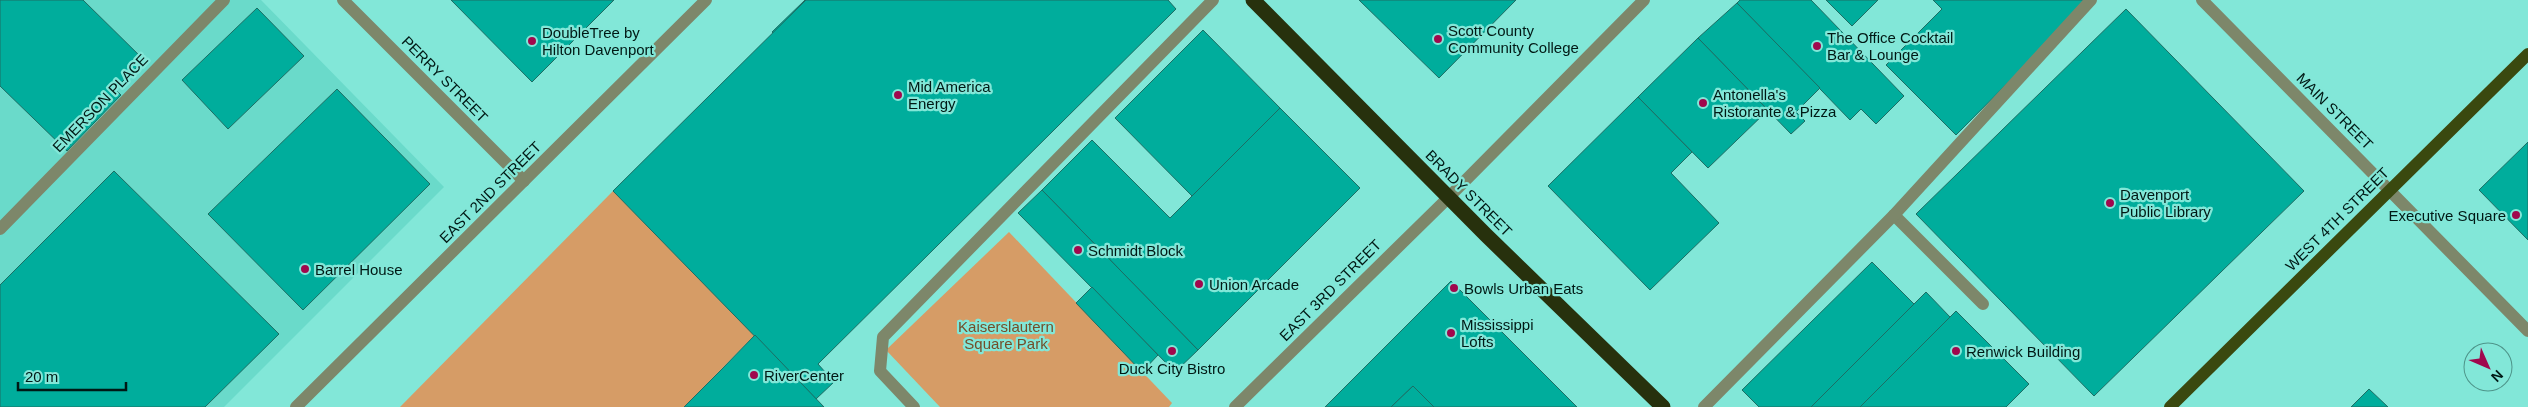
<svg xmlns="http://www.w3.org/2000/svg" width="2528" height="407" font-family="Arial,sans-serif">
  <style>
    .built { fill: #6adaca }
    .green { fill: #d69c66 }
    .building { fill: #00ad9c; stroke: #1c6e64 }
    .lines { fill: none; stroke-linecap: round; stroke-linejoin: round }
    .minor { stroke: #7d876a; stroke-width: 12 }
    .major { stroke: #3a490f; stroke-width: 12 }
    .highway { stroke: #27310d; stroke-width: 15 }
    .poi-dot { fill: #a0084d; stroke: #82e7d8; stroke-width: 2 }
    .labels { text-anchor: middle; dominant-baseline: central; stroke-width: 4.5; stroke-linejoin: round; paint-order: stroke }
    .poi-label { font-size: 15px; fill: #001915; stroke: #82e7d8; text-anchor: start }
    .street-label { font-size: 15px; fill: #001915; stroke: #82e7d8 }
    .park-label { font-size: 15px; fill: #734e2a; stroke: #82e7d8 }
  </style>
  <rect width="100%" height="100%" fill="#82e7d8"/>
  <polygon class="built" points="0,0 261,0 444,187 224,407 0,407"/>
  <g class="green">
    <polygon points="613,191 755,335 684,407 400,407"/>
    <polygon points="1009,232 1172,403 1169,407 940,407 886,350"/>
  </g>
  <g class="building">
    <polygon points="0,0 83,0 144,60 115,89 121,95 67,151 0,86"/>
    <polygon points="451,0 614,0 532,82"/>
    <polygon points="805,0 1054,0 899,157 772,32"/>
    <polygon points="806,0 1168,0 1176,9 818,364 834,382 816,399 613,191"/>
    <polygon points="1359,0 1516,0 1439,78"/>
    <polygon points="1740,0 1811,0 1904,96 1876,124 1861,109 1850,120 1737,3"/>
    <polygon points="1826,0 1878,0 1852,26"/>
    <polygon points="1933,0 2090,0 1956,135 1886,65 1942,9"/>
    <polygon points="1737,3 1820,88 1796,112 1805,121 1791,134 1698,38"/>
    <polygon points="257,8 304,56 228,129 182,80"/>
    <polygon points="2126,9 2304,191 2094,396 1916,214"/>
    <polygon points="1203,30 1280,108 1192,196 1115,118"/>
    <polygon points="1698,38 1768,110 1708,168 1638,97"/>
    <polygon points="337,89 430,184 303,310 208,214"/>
    <polygon points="1638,97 1692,152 1671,173 1719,223 1650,290 1548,186"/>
    <polygon points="1280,108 1360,188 1198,350 1042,190 1092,140 1170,218"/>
    <polygon points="2528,142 2528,240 2479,190"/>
    <polygon points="114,171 279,334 205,407 0,407 0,285"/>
    <polygon points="1042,190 1198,350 1175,372 1018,213"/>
    <polygon points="1872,262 1914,304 1811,407 1759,407 1742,390"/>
    <polygon points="1451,281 1577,407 1434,407 1413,386 1391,407 1325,407"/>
    <polygon points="1092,287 1158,355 1142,372 1076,303"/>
    <polygon points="1926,292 1950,317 1860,407 1811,407"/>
    <polygon points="1956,311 2029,384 2006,407 1860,407"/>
    <polygon points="755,335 824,407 684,407 723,368"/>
    <polygon points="1413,386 1434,407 1391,407"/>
    <polygon points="2369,389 2388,407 2351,407"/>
  </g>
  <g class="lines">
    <g class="minor">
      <polyline points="343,0 524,181"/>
      <polyline points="2202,0 2528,331"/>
      <polyline points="1894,215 1983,304"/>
      <polyline points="0,229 224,0"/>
      <polyline points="296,407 706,0"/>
      <polyline points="914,407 880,371 883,337 1213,0"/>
      <polyline points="1235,407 1449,197 1644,0"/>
      <polyline points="1704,407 1894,215 2091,0"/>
    </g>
    <polyline class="major" points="2170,407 2528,54"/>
    <polyline class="highway" points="1253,0 1486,235 1663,407"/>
  </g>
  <g class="poi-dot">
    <circle cx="1438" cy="39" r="5"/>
    <circle cx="532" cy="41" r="5"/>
    <circle cx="1817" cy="46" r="5"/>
    <circle cx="898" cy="95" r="5"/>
    <circle cx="1703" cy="103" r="5"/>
    <circle cx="2110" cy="203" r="5"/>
    <circle cx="2516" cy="215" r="5"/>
    <circle cx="1078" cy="250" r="5"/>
    <circle cx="305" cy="269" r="5"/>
    <circle cx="1199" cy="284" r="5"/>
    <circle cx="1454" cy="288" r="5"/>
    <circle cx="1451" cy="333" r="5"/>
    <circle cx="1172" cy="351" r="5"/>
    <circle cx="1956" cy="351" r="5"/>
    <circle cx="754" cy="375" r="5"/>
  </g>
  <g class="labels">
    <g class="poi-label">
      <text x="1448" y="30">Scott County<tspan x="1448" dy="17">Community College</tspan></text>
      <text x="542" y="32">DoubleTree by<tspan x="542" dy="17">Hilton Davenport</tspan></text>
      <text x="1827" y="37">The Office Cocktail<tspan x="1827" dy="17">Bar &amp; Lounge</tspan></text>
      <text x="908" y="86">Mid America<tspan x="908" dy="17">Energy</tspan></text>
      <text x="1713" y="94">Antonella's<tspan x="1713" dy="17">Ristorante &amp; Pizza</tspan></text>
      <text x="2120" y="194">Davenport<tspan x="2120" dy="17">Public Library</tspan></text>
      <text x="2506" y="215" text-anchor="end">Executive Square</text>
      <text x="1088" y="250">Schmidt Block</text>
      <text x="315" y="269">Barrel House</text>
      <text x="1209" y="284">Union Arcade</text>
      <text x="1464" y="288">Bowls Urban Eats</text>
      <text x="1461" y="324">Mississippi<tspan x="1461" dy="17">Lofts</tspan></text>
      <text x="1966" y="351">Renwick Building</text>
      <text x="1172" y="368" text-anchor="middle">Duck City Bistro</text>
      <text x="764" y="375">RiverCenter</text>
    </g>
    <g class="street-label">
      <text transform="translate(445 79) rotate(45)">PERRY STREET</text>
      <text transform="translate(100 103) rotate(-46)">EMERSON PLACE</text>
      <text transform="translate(2335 111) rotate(45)">MAIN STREET</text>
      <text transform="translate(490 192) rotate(-45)">EAST 2ND STREET</text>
      <text transform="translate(1469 193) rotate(45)">BRADY STREET</text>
      <text transform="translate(2337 219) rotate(-45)">WEST 4TH STREET</text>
      <text transform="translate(1330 290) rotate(-45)">EAST 3RD STREET</text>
    </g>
    <g class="park-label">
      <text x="1006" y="326">Kaiserslautern<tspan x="1006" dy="17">Square Park</tspan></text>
    </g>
  </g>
  <g transform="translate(2488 367) rotate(135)"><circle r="24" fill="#82e7d8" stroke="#4e958a"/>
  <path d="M0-4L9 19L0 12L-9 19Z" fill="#a0084d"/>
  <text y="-8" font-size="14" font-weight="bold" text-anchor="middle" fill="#001915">N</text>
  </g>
  <path d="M18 382v8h108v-8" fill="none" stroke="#001915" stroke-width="2.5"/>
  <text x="25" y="382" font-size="15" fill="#001915" stroke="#82e7d8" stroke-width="4" paint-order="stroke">20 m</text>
</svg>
